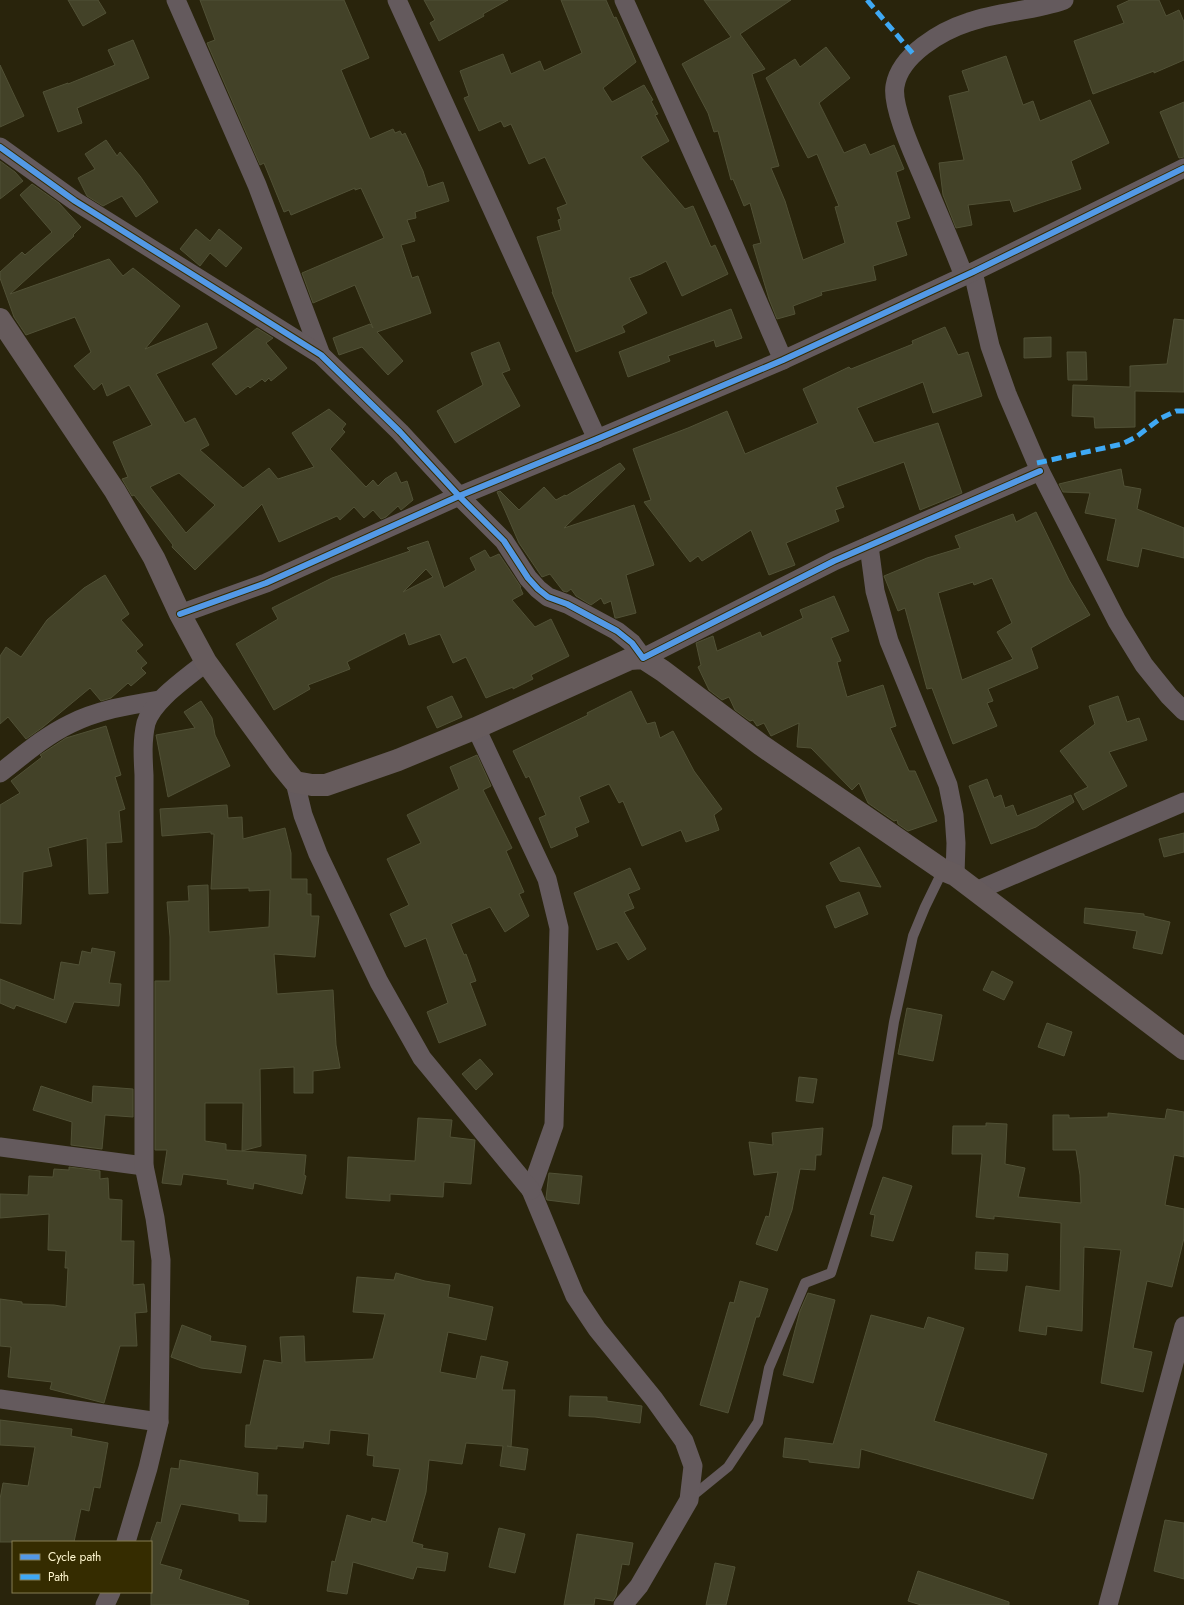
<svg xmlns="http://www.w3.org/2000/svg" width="1184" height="1605" font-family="Jost,sans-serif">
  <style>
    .building { fill: #434228; stroke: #515136; fill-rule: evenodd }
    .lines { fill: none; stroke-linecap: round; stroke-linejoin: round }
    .lane { stroke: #645a5d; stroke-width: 10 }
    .street { stroke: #645a5d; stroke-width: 19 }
    .secondary { stroke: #665b5c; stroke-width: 22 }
    .quiet { stroke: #3fa9f5; stroke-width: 5; stroke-dasharray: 10 5; stroke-linecap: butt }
    .cycleway-casing { stroke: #352c00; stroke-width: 8 }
    .cycleway { stroke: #5399e6; stroke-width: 6 }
  </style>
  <rect width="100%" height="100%" fill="#29240c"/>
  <g class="building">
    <polygon points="68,0 98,0 106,13 83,26"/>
    <polygon points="200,0 344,0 369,58 341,70 370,139 393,129 395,133 400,131 402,135 405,133 423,171 428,187 443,182 449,201 415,212 416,218 407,220 415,241 401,245 412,278 418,276 431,313 377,332 403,361 388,375 362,347 339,355 333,338 370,324 373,328 355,285 313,303 302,273 384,238 361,188 355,190 355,188 291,215 289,210 284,212 264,163 260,165 207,43 215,40"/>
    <polygon points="424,0 508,0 483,14 484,16 439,41 430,23 435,20"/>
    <polygon points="561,0 606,0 614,18 616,17 636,62 603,88 612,102 644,85 653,100 651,101 658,114 655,115 669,141 641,157 685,209 693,206 711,247 715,245 728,274 682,296 666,261 641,274 629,278 647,313 622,326 625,332 576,352 552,292 553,292 537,237 561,230 558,220 561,219 557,208 567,204 545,157 529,164 511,124 504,127 501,121 479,131 464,98 469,96 460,71 503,54 511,74 540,61 544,71 582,53"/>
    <polygon points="704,0 791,0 740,34 765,69 752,74 779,166 771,168 785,201 803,260 845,243 835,207 839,206 817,154 808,158 766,78 795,59 800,67 826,47 850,78 819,103 844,153 865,144 870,155 894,145 904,169 896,172 910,218 896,222 907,255 873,266 876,280 821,292 822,295 793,306 795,314 777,319 769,299 753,245 761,243 750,203 744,206 733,179 731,180 718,131 714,132 708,113 682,64 731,37"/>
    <polygon points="1130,0 1159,0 1166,16 1179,10 1184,22 1184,60 1154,73 1154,71 1093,94 1074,41 1124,23 1117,6"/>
    <polygon points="133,40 149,78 77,108 82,123 58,132 43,92 68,83 68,84 115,65 108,50"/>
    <polygon points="1006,56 1023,105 1033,101 1040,121 1090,100 1109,143 1071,161 1081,189 1014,212 1010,200 968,205 972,225 956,228 943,195 939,163 964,160 949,96 969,91 962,71"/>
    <polygon points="0,65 24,116 0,127"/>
    <polygon points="1184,102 1184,157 1179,158 1160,112"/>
    <polygon points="106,140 117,156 120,152 140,176 158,202 136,217 122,196 103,206 87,196 78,178 95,169 85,154"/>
    <polygon points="0,161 15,172 23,181 0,199"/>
    <path d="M32,184L59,203L81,227L73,235L74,236L10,294L109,259L123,276L133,268L180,306L145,349L207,323L217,348L156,374L185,423L195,418L209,445L200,450L243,488L269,468L278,479L314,467L292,433L329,409L346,424L342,429L345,432L330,449L366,487L373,480L378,486L385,479L396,472L401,483L407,481L413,500L401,510L398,506L386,517L381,519L373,510L364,518L354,507L340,520L337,516L279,542L262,504L195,570L172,547L173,545L134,495L132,496L122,479L128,477L113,442L152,425L129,385L107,396L102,383L94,390L74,366L91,352L75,317L26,335L14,317L0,278V272L22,252L25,255L52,232L20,195ZM179,473L215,505L186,533L150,487Z"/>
    <polygon points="196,229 210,241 219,229 242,248 226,267 210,253 200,266 180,249"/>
    <polygon points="731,309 742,338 716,347 714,340 668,356 670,361 628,377 619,352"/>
    <polygon points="1174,319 1184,320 1184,392 1135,391 1135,427 1095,428 1094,417 1072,416 1073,385 1130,387 1130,366 1167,364"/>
    <polygon points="945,327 958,355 968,352 982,396 933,413 923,382 857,408 874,443 938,423 962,493 920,510 904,462 836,487 844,507 835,510 839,521 786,543 795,565 769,575 751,530 702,561 698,556 690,562 644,502 651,500 633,449 688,428 727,411 745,454 818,423 803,389 849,367 851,369 913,344 912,341"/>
    <polygon points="257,328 273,338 266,343 287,368 271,381 269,378 265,382 262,379 250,388 248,386 236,395 212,364"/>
    <polygon points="1051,337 1051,357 1024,358 1024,338"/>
    <polygon points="499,342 510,370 502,373 520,406 455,443 437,411 483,385 471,353"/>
    <polygon points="1067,352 1086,352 1087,380 1068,380"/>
    <polygon points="620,463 625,469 564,528 634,505 654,565 626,575 636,613 617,618 615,618 611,601 604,604 601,598 591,605 576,596 571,589 567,592 563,591 550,574 542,577 519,543 497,492 500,491 519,510 544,487 556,500 565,495 566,496"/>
    <polygon points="1121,469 1124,486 1141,489 1137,509 1184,528 1184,558 1142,548 1138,567 1107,560 1116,519 1085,513 1090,493 1063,492 1059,484"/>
    <path d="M1036,512L1069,580L1090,615L1031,648L1038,668L988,689L993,701L987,703L997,726L953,744L932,688L927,689L905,608L898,611L884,576L927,558L960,548L955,536L1013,514L1016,522ZM992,578L1012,623L997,632L1013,659L962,680L938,593L973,582L974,585Z"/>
    <path d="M428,541L444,588L476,570L470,558L485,550L490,558L499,554L521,587H520L523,594L512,600L535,627L551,619L569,656L531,675L533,679L513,689V687L486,698L466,657L453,663L440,634L409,645L405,633L347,662L350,669L308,685L310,689L274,710L236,644L278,619L272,608L332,578L410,551L407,548ZM426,569L433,577L403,592Z"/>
    <polygon points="105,575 129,614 121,620 143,645 136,651 147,663 141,668 146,673 131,686 128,683 111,698 101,701 90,688 43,727 26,739 8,717 0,724 0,656 6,647 21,657 47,620 84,588"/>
    <polygon points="834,596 849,631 831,638 841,661 837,662 847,697 883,685 896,726 890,728 909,771 915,771 937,821 908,831 898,824 897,820 894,821 868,803 859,783 852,790 811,748 797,747 799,723 771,736 764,723 757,726 753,720 750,721 735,710 729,697 722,700 709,690 698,667 701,665 696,643 713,636 717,651 760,632 762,637 803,618 800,610"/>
    <polygon points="631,691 647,724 655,722 660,738 673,731 694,771 722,809 714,815 719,830 686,842 681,830 642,846 623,801 619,803 609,784 579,797 589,822 575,828 578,836 551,848 539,818 546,815 529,776 526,778 513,751 588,715 587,713"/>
    <polygon points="452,696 462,717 437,728 427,707"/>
    <polygon points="1118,696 1127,722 1139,718 1147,740 1109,752 1127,786 1083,810 1074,794 1088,787 1060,751 1095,724 1089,706"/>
    <polygon points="201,701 212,718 215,735 230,766 168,797 156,735 195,728 184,712"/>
    <polygon points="106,726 121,775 115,777 125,809 119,811 122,842 106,843 108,893 89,894 87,838 48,848 52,866 23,872 21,924 0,923 0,805 20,793 11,781 42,757 40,755 66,738"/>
    <polygon points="477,755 491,786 483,790 512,848 506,851 524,892 519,894 529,916 505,932 490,907 451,924 464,955 466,954 476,981 470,983 486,1025 439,1043 427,1012 448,1003 426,938 405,947 390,914 409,905 387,859 421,843 407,815 459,789 450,767"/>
    <polygon points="987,779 994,798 1001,795 1005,808 1013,805 1017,816 1071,795 1074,802 1036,827 991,844 969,786"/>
    <polygon points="227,805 228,818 242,817 243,839 285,828 291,853 291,879 307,879 307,894 311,894 311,916 319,916 315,957 274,954 277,994 333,990 336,1045 340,1068 313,1071 313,1093 294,1093 294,1067 260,1069 261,1146 242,1151 243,1103 205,1103 205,1141 226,1144 226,1150 306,1155 304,1175 306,1176 302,1194 254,1183 253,1189 227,1184 228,1180 183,1174 181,1185 162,1183 167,1150 155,1150 155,981 170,981 170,937 167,902 189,901 188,886 208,885 209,932 269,927 270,890 249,891 249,888 211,889 214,834 211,834 211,832 162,836 160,809"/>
    <polygon points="1184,833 1184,852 1164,857 1159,839"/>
    <polygon points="859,847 881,887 840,881 830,863"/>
    <polygon points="630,868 640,889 628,894 634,908 624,912 646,949 628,960 617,942 597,950 574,893"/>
    <polygon points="859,892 868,914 835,928 826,906"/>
    <polygon points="1085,908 1144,914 1144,916 1170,922 1162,954 1133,948 1137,931 1084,923"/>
    <polygon points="92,948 115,952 109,983 121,984 119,1006 74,1002 66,1023 16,1005 14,1009 0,1003 0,979 54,1000 61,962 79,965 82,951 91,953"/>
    <polygon points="992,971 1013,982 1004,1000 983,990"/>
    <polygon points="907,1008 942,1015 933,1061 898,1054"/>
    <polygon points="1047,1023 1072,1032 1064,1056 1038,1047"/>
    <polygon points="480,1059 493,1074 476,1090 462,1074"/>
    <polygon points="799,1077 817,1079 813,1103 796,1101"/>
    <polygon points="41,1086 92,1103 93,1086 133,1089 133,1117 105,1115 102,1149 71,1145 72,1122 33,1110"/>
    <polygon points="1167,1109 1184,1112 1184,1157 1174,1155 1165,1205 1184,1209 1184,1238 1172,1287 1147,1281 1133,1348 1152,1352 1143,1392 1101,1383 1121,1250 1084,1247 1082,1331 1047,1326 1046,1335 1019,1331 1026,1286 1060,1291 1061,1223 994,1216 994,1219 976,1217 982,1154 952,1154 953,1126 986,1126 986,1123 1007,1124 1005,1164 1025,1168 1018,1197 1081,1203 1080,1175 1076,1150 1053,1150 1053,1115 1069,1115 1069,1118 1108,1117 1108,1113 1165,1119"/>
    <polygon points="418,1118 452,1120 450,1137 475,1140 471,1184 444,1182 443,1197 390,1194 390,1201 346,1198 348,1157 415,1161"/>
    <polygon points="823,1128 821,1155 816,1155 815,1170 800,1169 792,1210 777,1251 756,1244 766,1216 769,1217 778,1172 754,1175 749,1142 773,1145 772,1133"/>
    <polygon points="69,1167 100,1171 100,1179 108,1178 109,1199 122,1200 121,1241 134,1241 133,1285 144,1284 147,1312 135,1313 137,1346 120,1346 104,1403 50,1389 52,1382 8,1377 11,1347 0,1346 0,1299 22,1302 22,1304 54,1305 66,1307 68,1268 65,1268 66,1251 48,1250 49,1214 0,1218 0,1194 28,1195 29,1176 53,1177 54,1169 69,1170"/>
    <polygon points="549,1173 582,1176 579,1204 547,1200 546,1198"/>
    <polygon points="883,1177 912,1186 893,1241 871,1236 875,1215 870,1214"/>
    <polygon points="976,1252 1008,1254 1007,1271 975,1269"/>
    <polygon points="396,1273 425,1281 450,1285 448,1297 493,1307 486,1340 448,1332 440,1372 476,1379 481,1356 508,1362 502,1390 515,1390 511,1447 507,1446 528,1449 525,1470 500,1466 503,1446 466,1443 462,1464 429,1460 426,1492 412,1542 423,1545 422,1548 448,1553 445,1571 417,1567 413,1579 353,1562 347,1594 327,1591 332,1561 335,1562 347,1515 371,1522 372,1518 386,1522 400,1469 373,1466 374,1456 367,1455 369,1434 330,1430 329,1444 304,1441 303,1448 277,1446 277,1449 245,1447 246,1425 250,1425 264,1360 282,1363 280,1337 304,1336 305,1362 373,1359 385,1314 353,1312 357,1277 394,1280"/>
    <polygon points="740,1281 768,1289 759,1317 756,1317 728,1413 700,1405 730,1302 734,1303"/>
    <polygon points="808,1293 835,1300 813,1383 783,1375 800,1311"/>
    <polygon points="871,1315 924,1329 928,1317 964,1328 934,1421 1047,1454 1033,1499 861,1449 859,1468 809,1462 809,1460 783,1457 785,1438 833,1444"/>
    <polygon points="182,1325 211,1336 210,1341 246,1346 241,1373 201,1368 171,1357"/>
    <polygon points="570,1396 607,1397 607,1401 642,1406 640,1423 595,1417 569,1416"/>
    <polygon points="0,1420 72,1429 71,1436 108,1443 100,1488 94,1487 89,1511 81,1509 74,1542 0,1542 0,1499 3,1483 28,1486 35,1447 0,1445"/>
    <polygon points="180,1460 258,1473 257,1495 267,1495 266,1522 239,1521 239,1514 181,1504 160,1564 182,1570 179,1579 249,1601 248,1605 151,1605 151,1539 157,1522 161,1523 171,1468 179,1469"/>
    <polygon points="1165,1520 1184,1523 1184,1579 1154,1571"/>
    <polygon points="499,1528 525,1534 515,1573 489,1567"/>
    <polygon points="577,1534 633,1543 629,1565 622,1564 616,1596 613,1601 595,1598 594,1605 564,1605"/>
    <polygon points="715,1563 735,1567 726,1605 706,1605"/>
    <polygon points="918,1571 1009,1602 1009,1605 921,1605 908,1601"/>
  </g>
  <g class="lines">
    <polyline class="lane" points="690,1498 728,1467 758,1422 769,1368 805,1283 831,1273 877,1127 894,1022 913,936 925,907 943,870"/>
    <g class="street">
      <polyline points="176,0 257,185 321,355"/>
      <polyline points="397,0 597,439"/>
      <polyline points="624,0 721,216 783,360"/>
      <polyline points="0,147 75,201 321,355 400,432 459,496 504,541 528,578 538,589 548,597 567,604 617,631 632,643 643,658 834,561 1040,471"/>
      <polyline points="973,272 990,346 1007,394 1040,471 1117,621 1144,665 1169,696 1184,711"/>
      <path d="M964,276C952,245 939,215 926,184C917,162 891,108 895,86C900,55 941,31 969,22C1000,11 1034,11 1064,0"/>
      <polyline points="869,546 875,591 889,641 948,785 954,815 956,843 955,875"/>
      <polyline points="180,614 266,583 459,496 597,439 783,360 973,272 1184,168"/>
      <polyline points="476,728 547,879 559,928 554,1125 531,1190 575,1296 597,1329 654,1399 684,1441 693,1466 689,1500 639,1586 623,1605"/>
      <path d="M0,773C22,756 45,736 70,724C98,710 129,705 159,700"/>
      <polyline points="295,782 303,815 318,854 379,982 422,1058 531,1190"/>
      <polyline points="976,891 1184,802"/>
      <polyline points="0,1147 144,1166"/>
      <polyline points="0,1399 159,1422"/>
      <path d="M126,1542L148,1468L159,1422L161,1260L155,1218L144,1166V775C143,758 142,740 146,723C153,700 187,678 206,662"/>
      <polyline points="105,1605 111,1592"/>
      <polyline points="1108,1605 1184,1326"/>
    </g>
    <polyline class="secondary" points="0,319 115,491 154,558 180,614 206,662 281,765 295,782 312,785 326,785 398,760 476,728 630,659 643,658 663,671 761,745 943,870 955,875 1184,1049"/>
    <g class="quiet">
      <polyline points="867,0 914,55"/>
      <polyline points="1037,463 1122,444 1136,437 1161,418 1176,411 1184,411"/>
    </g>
    <defs>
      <g id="cycleway">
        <polyline points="0,147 75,201 321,355 400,432 459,496 504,541 528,578 538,589 548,597 567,604 617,631 632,643 643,658 834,561 1040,471"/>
        <polyline points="180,614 266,583 459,496 597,439 783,360 973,272 1184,168"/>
      </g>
    </defs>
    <use href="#cycleway" class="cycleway-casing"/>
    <use href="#cycleway" class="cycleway"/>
  </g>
  <rect x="12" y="1541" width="140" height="52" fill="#352c00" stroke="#857d52"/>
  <rect x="20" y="1554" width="20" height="6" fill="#5399e6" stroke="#857d52"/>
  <text x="48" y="1561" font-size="12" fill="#fef6ce">Cycle path</text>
  <rect x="20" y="1574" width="20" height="6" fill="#3fa9f5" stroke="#857d52"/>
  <text x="48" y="1581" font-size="12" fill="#fef6ce">Path</text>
</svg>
